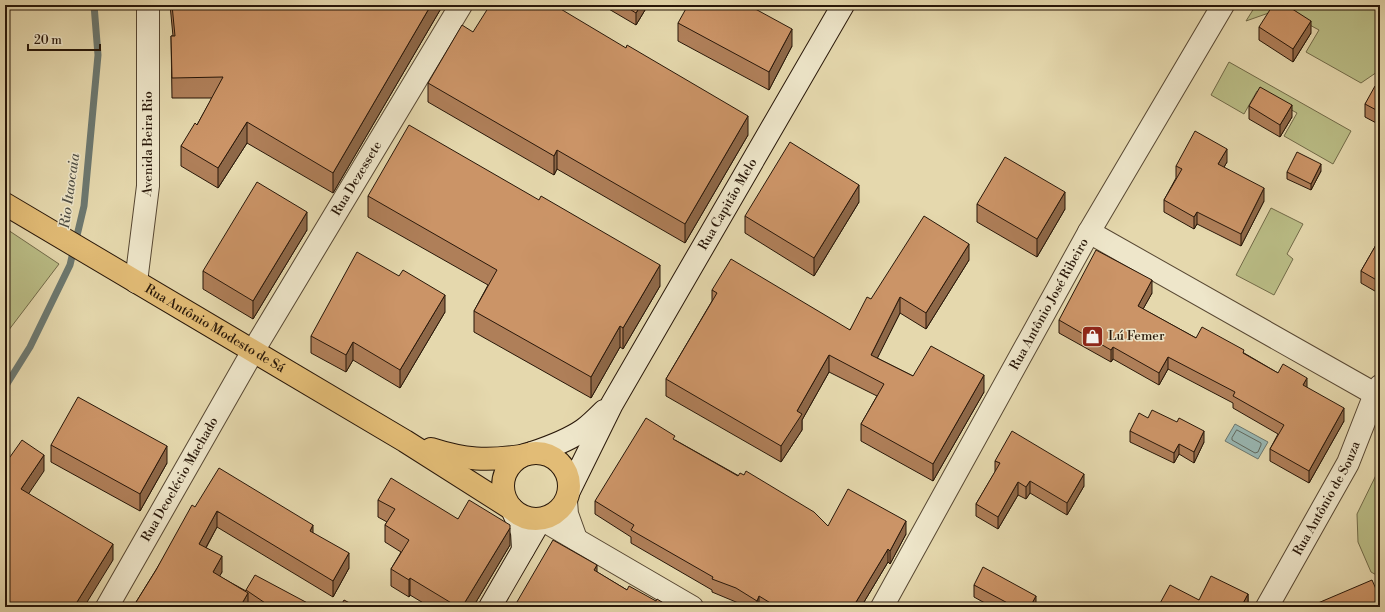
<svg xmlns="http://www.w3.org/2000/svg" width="1385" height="612" font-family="'Libre Bodoni',serif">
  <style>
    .green { fill: #babd86; stroke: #716a48 }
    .water { fill: #99b8b4; stroke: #6c7870 }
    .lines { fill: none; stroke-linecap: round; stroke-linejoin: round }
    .shore { stroke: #60685e; stroke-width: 1 }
    .stream { stroke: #6c7870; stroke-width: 7 }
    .minor-casing { stroke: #574732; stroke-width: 24 }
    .secondary-casing { stroke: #281709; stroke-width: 24 }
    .primary-casing { stroke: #281709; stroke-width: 24 }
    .minor { stroke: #eee6ca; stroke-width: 22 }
    .secondary { stroke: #eee6ca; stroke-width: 22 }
    .primary { stroke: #e2bc76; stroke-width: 22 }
    .wall { fill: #af7f59; stroke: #281709 }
    .shaded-wall { fill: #8e6848; stroke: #281709 }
    .building { fill: #cb9467; stroke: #281709 }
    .labels { text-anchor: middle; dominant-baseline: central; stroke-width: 3; stroke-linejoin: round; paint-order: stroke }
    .street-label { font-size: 13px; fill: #281709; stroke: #eee6ca }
    .poi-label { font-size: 13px; fill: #281709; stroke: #eee6ca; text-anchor: start }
    .water-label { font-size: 14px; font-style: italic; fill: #504f45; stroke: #eee6ca }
  </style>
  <rect width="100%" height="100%" fill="#e5d8ad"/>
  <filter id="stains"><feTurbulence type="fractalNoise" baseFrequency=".005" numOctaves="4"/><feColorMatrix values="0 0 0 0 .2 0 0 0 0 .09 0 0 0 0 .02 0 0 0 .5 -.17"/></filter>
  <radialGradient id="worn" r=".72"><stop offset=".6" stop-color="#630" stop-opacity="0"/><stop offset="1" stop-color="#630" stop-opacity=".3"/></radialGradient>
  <g class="green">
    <polygon points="1256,5 1363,5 1380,11 1380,70 1361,83 1306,52 1319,30 1280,9 1246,21"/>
    <polygon points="1229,62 1351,131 1333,164 1284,136 1297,113 1257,91 1244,114 1211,95"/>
    <polygon points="1271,208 1303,224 1287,254 1293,259 1274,295 1236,275"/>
    <polygon points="5,228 59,264 5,335"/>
    <polygon points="1380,467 1380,577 1371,572 1358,542 1357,514"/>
  </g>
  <polygon class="water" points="1235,424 1268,442 1258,459 1225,441"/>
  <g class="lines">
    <polygon class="shore" points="1237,430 1261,443 1261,445 1258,452 1255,453 1232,440 1232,438"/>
    <polyline class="stream" points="5,387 30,347 70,265 84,206 98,55 94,5"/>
    <defs>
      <g id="minor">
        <polyline points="1089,232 1375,394"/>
        <path id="s1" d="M136,282L148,186V5"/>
        <polyline points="566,501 567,514 576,539"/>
        <polyline points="541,519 692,607"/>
        <path id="s2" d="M107,607L253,351L461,5"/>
        <path id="s3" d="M882,607L1089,232L1223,5"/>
        <path id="s4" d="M1267,607L1348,463L1375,394L1380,386"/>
      </g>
      <g id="secondary">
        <path d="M532,453C550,447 567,441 583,430C590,425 597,418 604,411"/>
        <path id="s5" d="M569,491L612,404L843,5"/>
        <polyline points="512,509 522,532 523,550"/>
        <polyline points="490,607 541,519"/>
      </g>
      <g id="primary">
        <path id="s6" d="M5,204L405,441L512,509"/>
        <path d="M431,449C465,460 487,461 521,456"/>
        <circle cx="536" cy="486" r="33"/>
      </g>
    </defs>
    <use href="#minor" class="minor-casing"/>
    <use href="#secondary" class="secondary-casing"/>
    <use href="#primary" class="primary-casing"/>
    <use href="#minor" class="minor"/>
    <use href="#secondary" class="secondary"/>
    <use href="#primary" class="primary"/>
  </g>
  <g class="wall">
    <polygon points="170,5 443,5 333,193 247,143 218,188 181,166 181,146 197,125 212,98 172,98 171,36 173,36"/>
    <polygon points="602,5 648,5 636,25"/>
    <polygon points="678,23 792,46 769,90 678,41"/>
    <polygon points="1259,27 1311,33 1293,62 1259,40"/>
    <polygon points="473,32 748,135 685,243 557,169 554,175 428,102 428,83"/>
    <polygon points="1380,78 1380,125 1365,117 1365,104 1379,88"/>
    <polygon points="1249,106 1292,117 1280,137 1249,119"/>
    <polygon points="1227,162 1224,167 1264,201 1241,246 1197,224 1194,229 1164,212 1164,200 1176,178 1176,166"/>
    <polygon points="1321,171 1311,190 1287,179 1287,172"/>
    <polygon points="368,196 660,286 623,349 620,347 591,398 474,332 474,311 488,285 368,217"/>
    <polygon points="859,202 814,276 745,233 745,216"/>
    <polygon points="977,204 1065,209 1037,257 977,222"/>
    <polygon points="307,230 253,319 203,289 203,271"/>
    <polygon points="1380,238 1380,294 1361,283 1361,271"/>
    <polygon points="969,260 926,329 900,313 877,358 913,376 984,392 933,481 861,441 861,424 877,396 829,372 802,420 802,430 781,462 666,396 666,379 712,301 712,290 850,330 871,299"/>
    <polygon points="1152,293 1143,309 1196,338 1244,353 1278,373 1307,388 1344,421 1309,483 1270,461 1270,449 1278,434 1233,408 1233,403 1168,369 1159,385 1113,359 1111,362 1059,333 1059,320"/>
    <polygon points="445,312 400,388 353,360 346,372 311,353 311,336"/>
    <polygon points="1148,418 1204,442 1194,463 1179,454 1174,463 1130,442 1130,431"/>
    <polygon points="675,440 828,526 906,534 890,564 888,562 861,607 745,607 736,602 712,592 712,590 631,543 631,537 595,514 595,501"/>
    <polygon points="51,445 167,463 140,511 51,462"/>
    <polygon points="995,461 1084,486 1067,515 1030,493 1026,499 1018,495 998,529 976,516 976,504 995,472"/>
    <polygon points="378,500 458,519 510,545 473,607 430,607 410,595 409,597 391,586 391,569 401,552 385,542 385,525 387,522 378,517"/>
    <polygon points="195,507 313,533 349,568 333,597 217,527 206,548 222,572 219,576 246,591 246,590 315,607 249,607 248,606 248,607 133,607"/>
    <polygon points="597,572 627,590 670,607 514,607"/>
    <polygon points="974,585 1036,607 992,607 974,597"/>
    <polygon points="1248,594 1248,607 1158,607 1199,600"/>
  </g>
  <g class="shaded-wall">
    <polygon points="431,5 443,5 333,193 333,173"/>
    <polygon points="641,5 648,5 636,25 636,13"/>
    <polygon points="1311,21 1311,33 1293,62 1293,49"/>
    <polygon points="792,29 792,46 769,90 769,72"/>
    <polygon points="1380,79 1380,92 1379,92 1379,80"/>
    <polygon points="1292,105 1292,117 1280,137 1280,125"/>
    <polygon points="748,116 748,135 685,243 685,224"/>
    <polygon points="247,122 247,143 218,188 218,168"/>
    <polygon points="1227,149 1227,162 1218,177 1218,164"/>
    <polygon points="557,150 557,169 554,175 554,156"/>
    <polygon points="1321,164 1321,171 1311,190 1311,184"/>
    <polygon points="859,185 859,202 814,276 814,258"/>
    <polygon points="1264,188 1264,201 1241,246 1241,234"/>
    <polygon points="1065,192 1065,209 1037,257 1037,239"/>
    <polygon points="307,212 307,230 253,319 253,301"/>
    <polygon points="1197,212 1197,224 1194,229 1194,217"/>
    <polygon points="969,244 969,260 926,329 926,313"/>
    <polygon points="660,265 660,286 623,349 623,328"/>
    <polygon points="1152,280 1152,293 1138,318 1138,306"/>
    <polygon points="445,295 445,312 400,388 400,370"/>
    <polygon points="900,297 900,313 871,371 871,355"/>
    <polygon points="620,326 620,347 591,398 591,377"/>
    <polygon points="353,342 353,360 346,372 346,355"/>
    <polygon points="1113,347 1113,359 1111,362 1111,350"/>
    <polygon points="829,355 829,372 802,420 802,430 781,462 781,446 797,411"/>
    <polygon points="1168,357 1168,369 1159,385 1159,373"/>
    <polygon points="984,375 984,392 933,481 933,464"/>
    <polygon points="1307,378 1307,391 1303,385"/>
    <polygon points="1344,408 1344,421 1309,483 1309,471"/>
    <polygon points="1204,431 1204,442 1194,463 1194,452"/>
    <polygon points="1179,444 1179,454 1174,463 1174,453"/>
    <polygon points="167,446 167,463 140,511 140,494"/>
    <polygon points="44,455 44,471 21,505 21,489"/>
    <polygon points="1084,474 1084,486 1067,515 1067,503"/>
    <polygon points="1030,481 1030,493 1026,499 1026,487"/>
    <polygon points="1018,482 1018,495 998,529 998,517"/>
    <polygon points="217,511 217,527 199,560 199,544"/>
    <polygon points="906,521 906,534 890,564 890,551"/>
    <polygon points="313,525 313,541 310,531"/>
    <polygon points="510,528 510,545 473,607 462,607"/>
    <polygon points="113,544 113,560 84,607 77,602"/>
    <polygon points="888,549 888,562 861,607 853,607"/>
    <polygon points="349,553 349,568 333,597 333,581"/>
    <polygon points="222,556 222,572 213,588 213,572"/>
    <polygon points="597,565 597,580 594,570"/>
    <polygon points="410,578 410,595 409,597 409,580"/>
    <polygon points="248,593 248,607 240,607"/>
    <polygon points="1248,594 1248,607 1241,607"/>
    <polygon points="759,596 759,607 757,607 757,601"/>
    <polygon points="1036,596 1036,607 1030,607"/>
    <polygon points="1380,604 1380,607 1373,607"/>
  </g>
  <g class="building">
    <polygon points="172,5 431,5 333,173 247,122 218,168 181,146 195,123 197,125 223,77 172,78 171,36 175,36"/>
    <polygon points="490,5 554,5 626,48 627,45 748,116 685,224 557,150 554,156 428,83 462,25 473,32"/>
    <polygon points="623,5 641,5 636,13"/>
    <polygon points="688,5 748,5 792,29 769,72 678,23"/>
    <polygon points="1273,5 1286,5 1311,21 1293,49 1259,27"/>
    <polygon points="1375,86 1380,88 1380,112 1365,104"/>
    <polygon points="1260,87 1292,105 1280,125 1249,106"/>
    <polygon points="409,125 539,200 541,196 660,265 623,328 620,326 591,377 474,311 497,270 368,196"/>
    <polygon points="1195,131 1227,149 1218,164 1264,188 1241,234 1197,212 1194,217 1164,200 1182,169 1176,166"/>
    <polygon points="790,142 859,185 814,258 745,216"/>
    <polygon points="1297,152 1321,164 1311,184 1287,172"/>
    <polygon points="1005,157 1065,192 1037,239 977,204"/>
    <polygon points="257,182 307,212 253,301 203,271"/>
    <polygon points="924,216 969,244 926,313 900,297 871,355 913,376 931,346 984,375 933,464 861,424 884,384 829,355 797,411 802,414 781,446 666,379 717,293 712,290 731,259 850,330 867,297 871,299"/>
    <polygon points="1380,238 1380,282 1361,271"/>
    <polygon points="1096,250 1152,280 1138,306 1196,338 1202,327 1244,350 1243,353 1278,373 1283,364 1307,378 1303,385 1344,408 1309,471 1270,449 1284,425 1233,396 1235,392 1168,357 1159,373 1113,347 1111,350 1059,320"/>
    <polygon points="357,252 399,276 403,270 445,295 400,370 353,342 346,355 311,336"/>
    <polygon points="78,397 167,446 140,494 51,445"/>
    <polygon points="1152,410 1177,422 1179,418 1204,431 1194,452 1179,444 1174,453 1130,431 1139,413 1148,418"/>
    <polygon points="646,418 675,436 673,439 738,476 740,473 744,475 746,471 814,512 828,526 848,489 906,521 890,551 888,549 853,607 777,607 759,596 757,601 736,588 712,579 713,577 631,530 634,525 595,501"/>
    <polygon points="1012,431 1084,474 1067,503 1030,481 1026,487 1018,482 998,517 976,504 1000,463 995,461"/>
    <polygon points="22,440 44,455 21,489 113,544 77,602 85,607 5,607 5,464"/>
    <polygon points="219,468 313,525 310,531 349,553 333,581 217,511 199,544 222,556 213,572 248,593 240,607 133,607 156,570 192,505 195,507"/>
    <polygon points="391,478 458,519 469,500 510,525 510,528 462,607 458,607 410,578 409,580 391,569 409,540 385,525 395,509 378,500"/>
    <polygon points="553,540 597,565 594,570 627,590 629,586 656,601 657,599 670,607 580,607 575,604 573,607 514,607"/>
    <polygon points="983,567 1036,596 1030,607 1015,607 974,585"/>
    <polygon points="255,575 315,607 271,607 246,590"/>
    <polygon points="1211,576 1248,594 1241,607 1230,607 1222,603 1219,607 1158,607 1170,585 1199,600"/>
    <polygon points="1372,580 1380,598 1380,604 1373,607 1319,607 1318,603"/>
    <polygon points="344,600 357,607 340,607"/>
  </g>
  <defs>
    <symbol id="shop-square" viewBox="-11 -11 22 22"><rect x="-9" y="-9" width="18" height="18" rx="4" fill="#8f2418" stroke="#eee6ca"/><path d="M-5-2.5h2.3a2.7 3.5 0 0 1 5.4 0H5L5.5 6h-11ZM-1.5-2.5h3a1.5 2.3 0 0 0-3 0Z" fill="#fff"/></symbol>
  </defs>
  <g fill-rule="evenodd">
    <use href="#shop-square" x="1080" y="324" width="25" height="25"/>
  </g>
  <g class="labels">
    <g class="street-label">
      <text stroke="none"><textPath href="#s1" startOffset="139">Avenida Beira Rio</textPath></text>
      <text stroke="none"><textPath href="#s2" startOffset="496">Rua Dezessete</textPath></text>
      <text stroke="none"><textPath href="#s5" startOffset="328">Rua Capitão Melo</textPath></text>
      <text stroke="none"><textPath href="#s3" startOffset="346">Rua Antônio José Ribeiro</textPath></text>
      <text stroke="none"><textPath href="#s6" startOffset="244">Rua Antônio Modesto de Sá</textPath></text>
      <text stroke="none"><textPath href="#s2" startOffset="147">Rua Deoclécio Machado</textPath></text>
      <text stroke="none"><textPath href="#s4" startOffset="124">Rua Antônio de Souza</textPath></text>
    </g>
    <g class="poi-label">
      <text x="1108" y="336">Lú Femer</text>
    </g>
    <g class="water-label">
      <text transform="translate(70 191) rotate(-82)">Rio Itaocaia</text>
    </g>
  </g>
  <rect width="1385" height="612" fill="none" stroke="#e5d8ad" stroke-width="20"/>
  <rect x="6" y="6" width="1373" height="600" fill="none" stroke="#281709" stroke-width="2"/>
  <rect x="10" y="10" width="1365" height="592" fill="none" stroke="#281709"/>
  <path d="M28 44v6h72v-6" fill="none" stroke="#281709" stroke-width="2"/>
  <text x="34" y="44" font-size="12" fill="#281709" stroke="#eee6ca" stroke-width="3" paint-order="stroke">20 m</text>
  <rect width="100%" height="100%" filter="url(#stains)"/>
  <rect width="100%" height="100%" fill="url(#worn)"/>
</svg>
